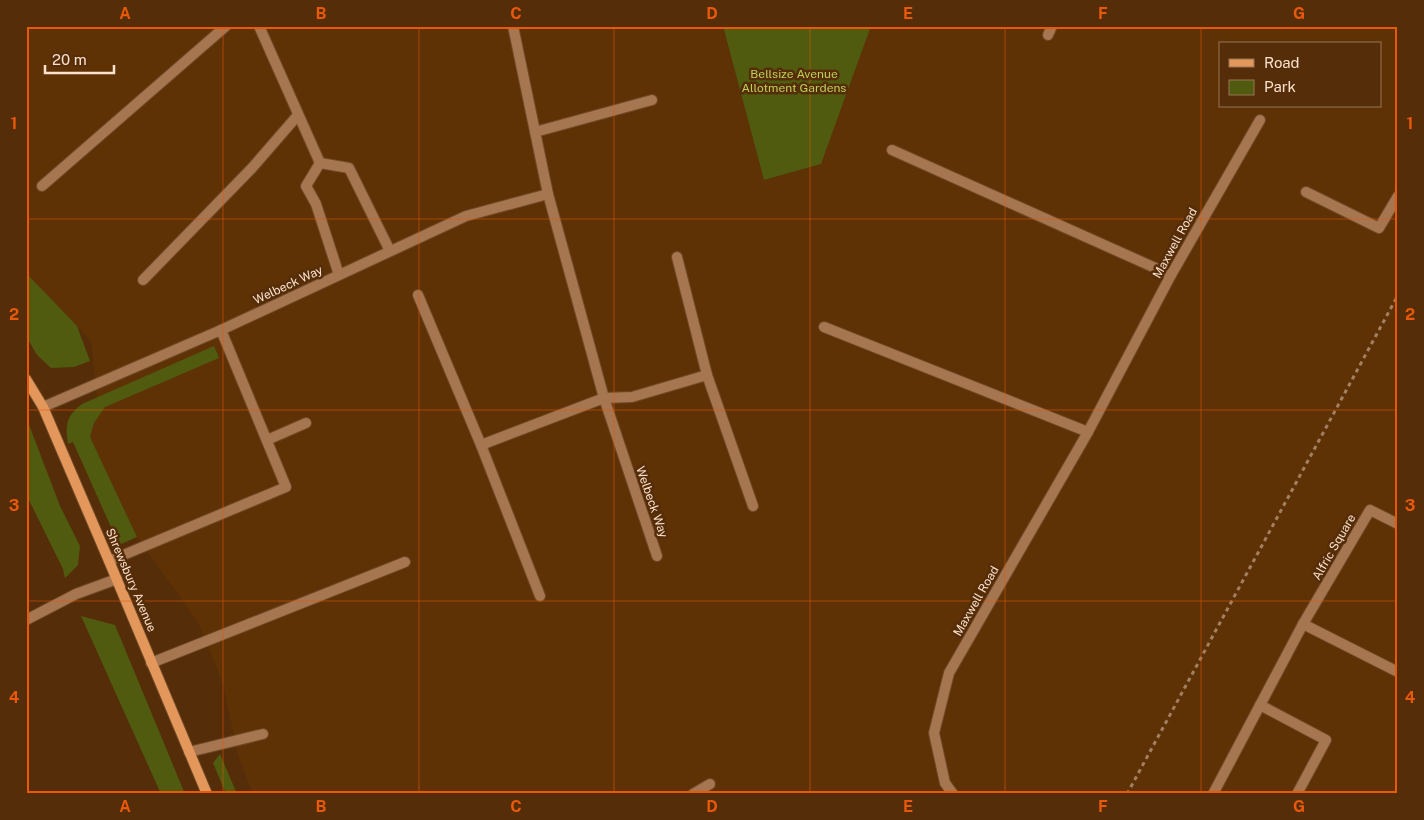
<svg xmlns="http://www.w3.org/2000/svg" width="1424" height="820" font-family="'Public Sans',sans-serif">
  <style>
    .built { fill: #5f3205; fill-rule: evenodd }
    .green { fill: #505b0f }
    .lines { fill: none; stroke-linecap: round; stroke-linejoin: round }
    .lane-casing { stroke: #704a28; stroke-width: 12 }
    .street-casing { stroke: #704a28; stroke-width: 12 }
    .secondary-casing { stroke: #704a28; stroke-width: 12 }
    .path { stroke: #a18063; stroke-width: 3; stroke-dasharray: 4 4; stroke-linecap: butt }
    .lane { stroke: #a67651; stroke-width: 10 }
    .street { stroke: #a67651; stroke-width: 10 }
    .secondary { stroke: #e3975a; stroke-width: 10 }
    .grid { fill: none; stroke: #e8590c; stroke-width: 1; stroke-opacity: 0.55 }
    .labels { text-anchor: middle; dominant-baseline: central; stroke-width: 5; stroke-linejoin: round; paint-order: stroke }
    .park-label { font-size: 12px; fill: #bbd059; stroke: #552d08 }
    .street-label { font-size: 12px; fill: #fbe1ce; stroke: #552d08 }
    .neatline { fill: none; stroke: #e8590c; stroke-width: 2 }
    .grid-label { font-size: 16px; text-anchor: middle; font-weight: bold; fill: #e8590c }
  </style>
  <rect width="100%" height="100%" fill="#552d08"/>
  <path class="built" d="M26,26H723L764,180L821,164L871,26H1398V794H253L238,756L223,684L199,624L137,537L90,437L94,423L105,407L97,398L91,341L26,273ZM1220,44H1380V106H1220Z"/>
  <g class="green">
    <polygon points="723,26 871,26 821,164 764,180"/>
    <polygon points="26,273 77,326 90,361 74,367 51,368 37,355 26,336"/>
    <path d="M214,346L219,358L105,407L94,423L90,437L137,537L119,545L73,442L68,444C65,426 66,416 82,404Z"/>
    <polygon points="26,417 60,506 80,546 78,565 65,578 63,569 26,494"/>
    <polygon points="81,616 115,625 185,794 161,794"/>
    <polygon points="220,754 237,794 226,794 213,763"/>
  </g>
  <g class="lines">
    <defs>
      <g id="lane">
        <polyline points="259,26 320,163"/>
        <polyline points="1048,35 1052,26"/>
        <polyline points="535,132 652,100"/>
        <polyline points="892,150 1171,275"/>
        <polyline points="320,163 306,186 316,204 339,275"/>
        <polyline points="320,163 349,168 390,251"/>
        <polyline points="42,186 226,26"/>
        <polyline points="1306,192 1379,228 1398,196"/>
        <polyline points="143,280 252,168 298,115"/>
        <polyline points="824,327 1088,432"/>
        <polyline points="267,440 306,423"/>
        <polyline points="1398,524 1370,510 1303,624 1398,672"/>
        <polyline points="109,561 286,487 221,330"/>
        <polyline points="151,663 405,562"/>
        <polyline points="1260,705 1326,740 1297,794"/>
        <polyline points="189,752 263,734"/>
        <polyline points="693,794 710,784"/>
        <polyline points="1213,794 1303,624"/>
      </g>
      <g id="street">
        <polyline points="513,26 548,194 604,398 657,556"/>
        <polyline points="677,257 707,375 753,506"/>
        <polyline points="418,295 481,445 540,596"/>
        <polyline points="43,407 221,330 466,216 548,194"/>
        <polyline points="481,445 604,398 632,397 707,375"/>
        <polyline points="26,620 76,594 117,579"/>
        <polyline points="953,794 945,783 934,733 949,673 1088,432 1171,275 1260,120"/>
      </g>
      <polyline id="secondary" points="26,379 43,407 109,561 207,794"/>
    </defs>
    <use href="#lane" class="lane-casing"/>
    <use href="#street" class="street-casing"/>
    <use href="#secondary" class="secondary-casing"/>
    <polyline class="path" points="1127,794 1398,295"/>
    <use href="#lane" class="lane"/>
    <use href="#street" class="street"/>
    <use href="#secondary" class="secondary"/>
  </g>
  <path class="grid" d="M223,26V794M419,26V794M614,26V794M810,26V794M1005,26V794M1201,26V794M26,219H1398M26,410H1398M26,601H1398"/>
  <g class="labels">
    <g class="park-label">
      <text x="794" y="74">Bellsize Avenue<tspan x="794" dy="14">Allotment Gardens</tspan></text>
    </g>
    <g class="street-label">
      <text transform="translate(1175 243) rotate(-61)">Maxwell Road</text>
      <text transform="translate(288 285) rotate(-25)">Welbeck Way</text>
      <text transform="translate(652 502) rotate(71)">Welbeck Way</text>
      <text transform="translate(1334 547) rotate(-60)">Alfric Square</text>
      <text transform="translate(131 580) rotate(67)">Shrewsbury Avenue</text>
      <text transform="translate(976 601) rotate(-60)">Maxwell Road</text>
    </g>
  </g>
  <rect width="1424" height="820" fill="none" stroke="#552d08" stroke-width="55"/>
  <rect x="1219" y="42" width="162" height="65" fill="#552d08" stroke="#977557"/>
  <rect x="1229" y="59" width="25" height="8" fill="#e3975a" stroke="#977557"/>
  <text x="1264" y="68" font-size="15" fill="#fbe1ce">Road</text>
  <rect x="1229" y="80" width="25" height="15" fill="#505b0f" stroke="#977557"/>
  <text x="1264" y="92" font-size="15" fill="#fbe1ce">Park</text>
  <path d="M45 65v8h69v-8" fill="none" stroke="#fbe1ce" stroke-width="2.5"/>
  <text x="52" y="65" font-size="15" fill="#fbe1ce" stroke="#552d08" stroke-width="4" paint-order="stroke">20 m</text>
  <rect x="28" y="28" width="1368" height="764" class="neatline"/>
  <g class="grid-label">
    <text x="125" y="19">A</text>
    <text x="321" y="19">B</text>
    <text x="516" y="19">C</text>
    <text x="712" y="19">D</text>
    <text x="908" y="19">E</text>
    <text x="1103" y="19">F</text>
    <text x="1299" y="19">G</text>
    <text x="14" y="129">1</text>
    <text x="1410" y="129">1</text>
    <text x="14" y="320">2</text>
    <text x="1410" y="320">2</text>
    <text x="14" y="511">3</text>
    <text x="1410" y="511">3</text>
    <text x="14" y="703">4</text>
    <text x="1410" y="703">4</text>
    <text x="125" y="812">A</text>
    <text x="321" y="812">B</text>
    <text x="516" y="812">C</text>
    <text x="712" y="812">D</text>
    <text x="908" y="812">E</text>
    <text x="1103" y="812">F</text>
    <text x="1299" y="812">G</text>
  </g>
</svg>
